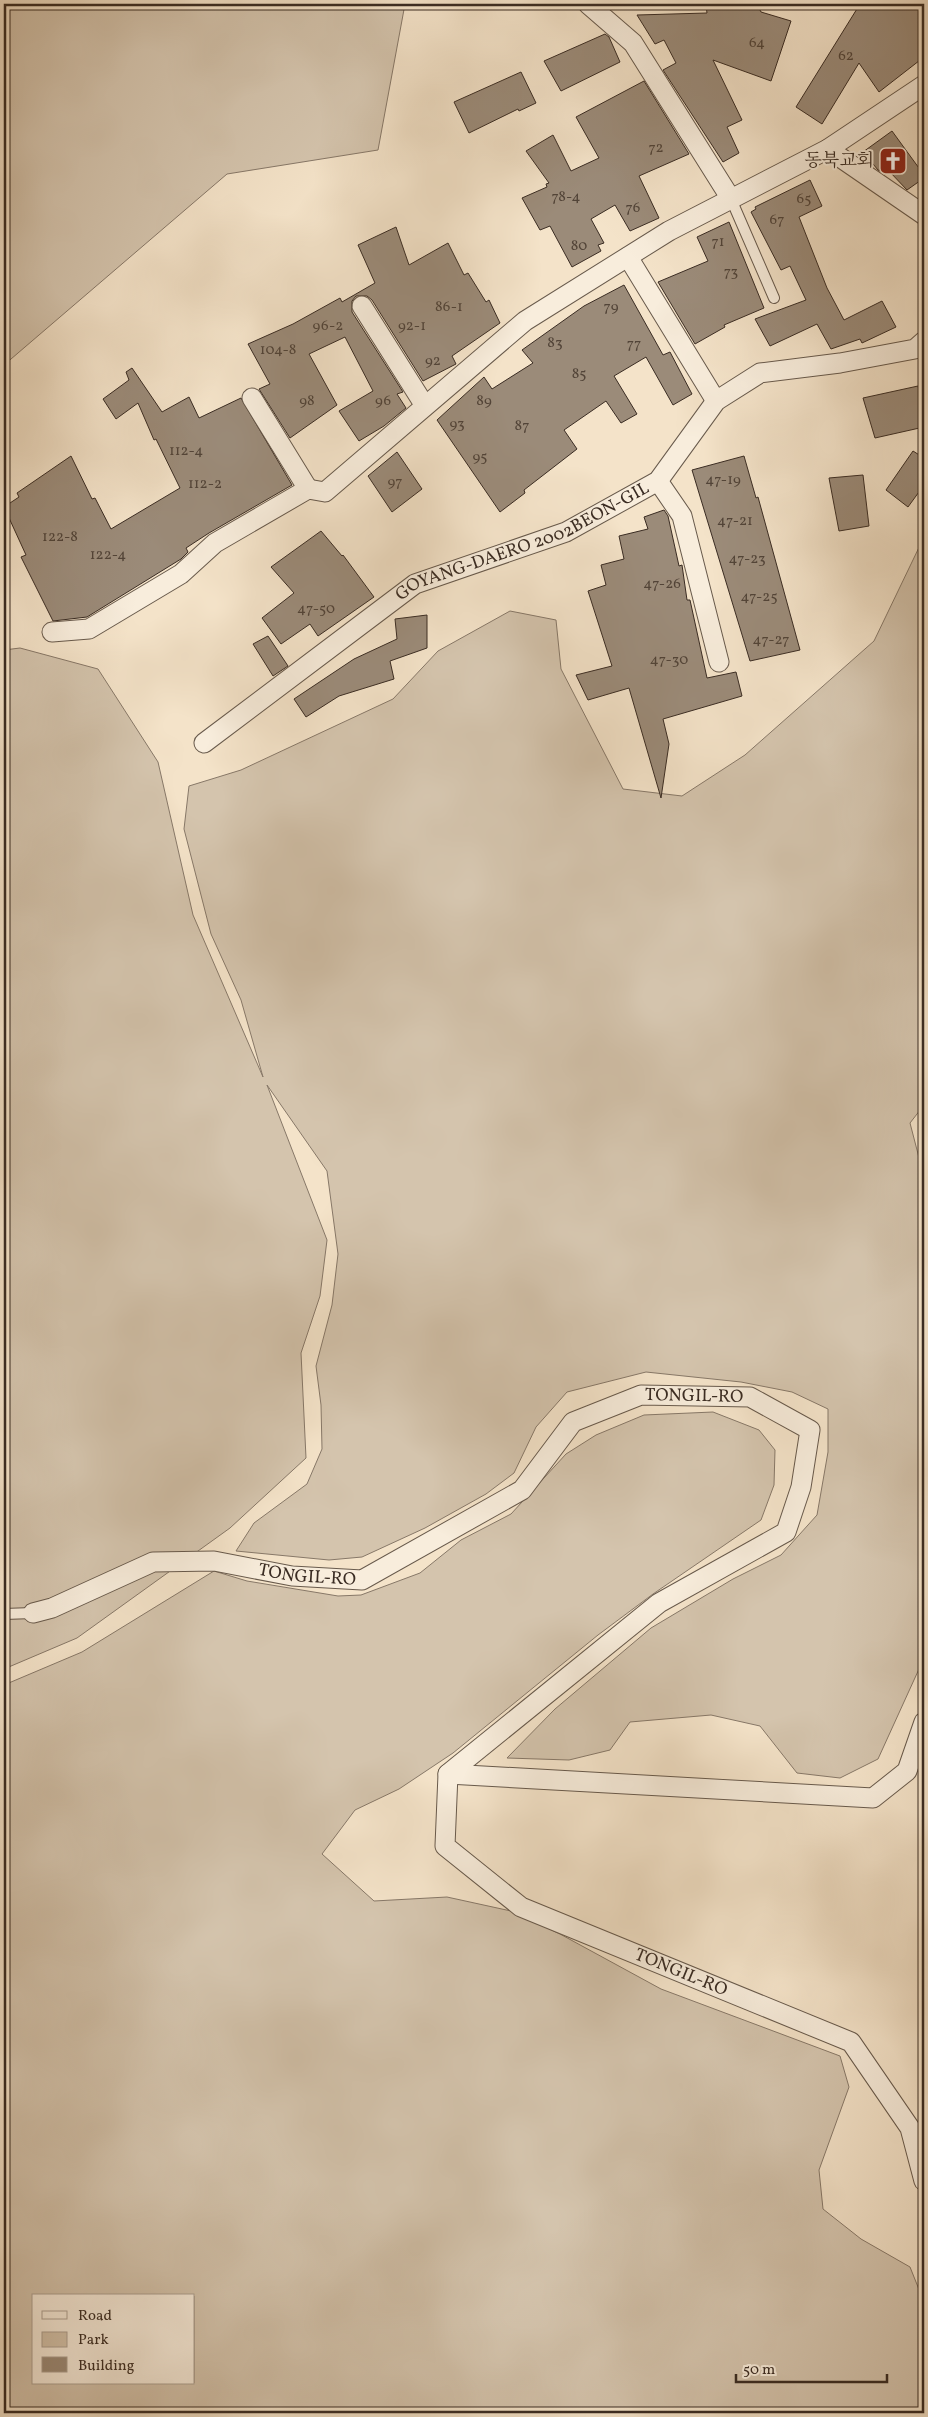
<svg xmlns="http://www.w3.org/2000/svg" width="928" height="2417" font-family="Vollkorn,'Noto Serif KR',serif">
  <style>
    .green { fill: #d4c4ad; stroke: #877868; fill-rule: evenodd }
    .building { fill: #9b8b79; stroke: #3a2c23 }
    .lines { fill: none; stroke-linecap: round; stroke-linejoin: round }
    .service-casing { stroke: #685a4c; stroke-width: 12 }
    .minor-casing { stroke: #685a4c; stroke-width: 21 }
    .service { stroke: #f8eddc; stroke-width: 10 }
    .minor { stroke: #f8eddc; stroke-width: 19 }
    .labels { text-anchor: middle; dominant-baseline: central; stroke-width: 4; stroke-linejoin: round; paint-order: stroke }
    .number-label { font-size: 15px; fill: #524438 }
    .poi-label { font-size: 18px; fill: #3a2c23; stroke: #f8eddc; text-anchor: end }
    .street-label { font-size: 18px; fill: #3a2c23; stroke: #f8eddc }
  </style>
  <rect width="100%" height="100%" fill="#f4e3c9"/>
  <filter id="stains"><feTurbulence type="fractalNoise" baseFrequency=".004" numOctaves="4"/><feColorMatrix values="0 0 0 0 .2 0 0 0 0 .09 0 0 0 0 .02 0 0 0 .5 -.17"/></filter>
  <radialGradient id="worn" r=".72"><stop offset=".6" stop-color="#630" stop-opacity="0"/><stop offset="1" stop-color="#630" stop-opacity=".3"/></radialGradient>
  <g class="green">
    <polygon points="4,4 405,4 378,150 227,174 4,365"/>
    <polygon points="924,537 924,1105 910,1123 924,1177 924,1658 878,1759 840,1778 797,1773 760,1726 711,1715 630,1722 610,1750 569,1760 507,1758 555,1709 651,1628 733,1579 781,1555 817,1515 828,1452 828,1409 792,1392 741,1382 646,1372 567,1392 536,1427 514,1473 486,1494 425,1528 362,1557 329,1560 236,1551 254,1523 307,1484 322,1449 321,1405 316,1366 332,1305 338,1254 327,1171 267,1085 327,1240 320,1296 301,1353 306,1458 230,1528 77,1638 4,1669 4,650 20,648 98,669 158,762 193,915 263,1077 241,1000 211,934 184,829 189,786 241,770 393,699 438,651 510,611 556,620 561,669 623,789 682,796 745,755 874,641"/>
    <path d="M713,1412L759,1430L775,1450L774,1485L761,1520L653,1594L598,1635L453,1753L399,1789L355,1810L322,1854L374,1901L447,1897L511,1911L560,1934L661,1989L840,2056L849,2087L819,2170L823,2209L861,2239L910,2267L922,2297L920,2413H4V1685L82,1652L214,1571L247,1581L338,1596L361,1595L420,1573L461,1540L511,1514L566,1454L596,1435L644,1415ZM34,2296H194V2383H34Z"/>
  </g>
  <g class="building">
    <polygon points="714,4 757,4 761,12 791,21 771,81 713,60 742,120 727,127 739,153 723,162 663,70 676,63 664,40 655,44 637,15 707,13 706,5"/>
    <polygon points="860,4 924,4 924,57 879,92 859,63 822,124 796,107"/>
    <polygon points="605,34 609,37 620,62 561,91 544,61"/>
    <polygon points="521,72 536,103 519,111 518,109 469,133 454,102"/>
    <polygon points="644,81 689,154 639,176 659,218 630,231 615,205 591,219 604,243 598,245 601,251 572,267 550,226 540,230 522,198 547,187 546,184 549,183 526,151 553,135 571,171 599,158 576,117"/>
    <polygon points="892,131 924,175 924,178 907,190 889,171 885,174 878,170 863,152"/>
    <polygon points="810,180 822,206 799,217 827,288 844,320 882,301 896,327 862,343 860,339 831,349 817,324 770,346 755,319 806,300 790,266 781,270 751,212 756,209 755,207"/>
    <polygon points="729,222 764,308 724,325 725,327 695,344 658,282 708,261 697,237"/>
    <polygon points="396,227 409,265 448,243 464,275 468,273 486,302 489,300 500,323 452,356 456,364 423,381 372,300 367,296 356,296 352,301 352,312 403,392 397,394 406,408 384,426 359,441 339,411 373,391 345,337 309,354 337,405 290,438 259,389 270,384 248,344 293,324 340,298 342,302 375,283 358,245"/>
    <polygon points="624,285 663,355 670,352 692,394 673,405 646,357 614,376 637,414 621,423 606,401 564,430 577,449 524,490 525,493 500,512 437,420 484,377 492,389 533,363 522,350 584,306"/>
    <polygon points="132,368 162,412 189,397 199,418 241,398 292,485 209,533 186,548 188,552 181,559 87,617 53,621 21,557 26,555 4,507 19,497 17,493 71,456 92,499 95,498 111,529 180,488 156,439 154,440 138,403 116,419 103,399 129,380 126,372"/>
    <polygon points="918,386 924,412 924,427 875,438 863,398"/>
    <polygon points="913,451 924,458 924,485 908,507 886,490"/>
    <polygon points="397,452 422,489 392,512 368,476"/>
    <polygon points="744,456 756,498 758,497 800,650 750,661 692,470"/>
    <polygon points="863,475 869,526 839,531 829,478"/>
    <polygon points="664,510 668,516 679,566 682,565 687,600 690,600 707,678 736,672 742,696 663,719 669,744 661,798 629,688 588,700 576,675 612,666 588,591 606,585 601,565 624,559 619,536 648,529 644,517"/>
    <polygon points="321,531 342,556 343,555 374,597 318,636 310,624 281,644 262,618 294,593 271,567"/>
    <polygon points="427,615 427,648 390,661 394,679 339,696 306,717 294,699 354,659 397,639 395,619"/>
    <polygon points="268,636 288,666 273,676 253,644"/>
  </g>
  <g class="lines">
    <defs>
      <g id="service">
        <polyline points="731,199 774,298"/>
        <polyline points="4,1614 33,1613"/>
      </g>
      <g id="minor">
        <polyline points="588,4 633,43 731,199"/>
        <polyline points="828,149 924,215"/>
        <polyline points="628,257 716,401"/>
        <polyline points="362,306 425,406"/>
        <polyline points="252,398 308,489"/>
        <polyline points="658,481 682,516 719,662"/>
        <polyline points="52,632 89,629 181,574 215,543 308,489 325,492 525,321 669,231 828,149 924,85"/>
        <path id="s1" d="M204,743L415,584L566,532L658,481L716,401L760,373L840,363L915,349L924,341"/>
        <path id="s2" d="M33,1613L52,1608L153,1562L214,1561L292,1576L362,1580L522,1490L573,1422L641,1395L750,1397L810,1430L801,1487L786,1532L659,1603L448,1774L445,1846L521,1907L851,2042L910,2128L924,2181"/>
        <polyline points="448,1774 873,1798 907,1771 924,1722"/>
      </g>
    </defs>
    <use href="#service" class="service-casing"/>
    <use href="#minor" class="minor-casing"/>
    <use href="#service" class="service"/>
    <use href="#minor" class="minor"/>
  </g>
  <defs>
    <symbol id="church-square" viewBox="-11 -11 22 22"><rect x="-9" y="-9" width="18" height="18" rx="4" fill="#8f2418" stroke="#f8eddc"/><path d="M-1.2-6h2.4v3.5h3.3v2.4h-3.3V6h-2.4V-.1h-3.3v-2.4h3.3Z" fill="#fff"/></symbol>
  </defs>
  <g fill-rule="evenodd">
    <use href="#church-square" x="877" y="145" width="32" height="32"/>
  </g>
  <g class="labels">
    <g class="number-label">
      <text x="757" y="43">64</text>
      <text x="846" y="56">62</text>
      <text x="656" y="148">72</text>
      <text x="566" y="197">78-4</text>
      <text x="804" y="199">65</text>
      <text x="633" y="208">76</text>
      <text x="777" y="220">67</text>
      <text x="718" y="242">71</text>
      <text x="579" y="246">80</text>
      <text x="731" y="272">73</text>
      <text x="449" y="307">86-1</text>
      <text x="611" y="307">79</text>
      <text x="328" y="326">96-2</text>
      <text x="412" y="326">92-1</text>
      <text x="555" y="343">83</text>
      <text x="634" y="344">77</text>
      <text x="278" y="350">104-8</text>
      <text x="433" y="361">92</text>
      <text x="579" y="374">85</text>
      <text x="307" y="401">98</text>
      <text x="383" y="401">96</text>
      <text x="484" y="401">89</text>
      <text x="457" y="424">93</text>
      <text x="522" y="426">87</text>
      <text x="186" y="451">112-4</text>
      <text x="480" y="457">95</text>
      <text x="723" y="480">47-19</text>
      <text x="395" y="482">97</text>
      <text x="205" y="484">112-2</text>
      <text x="735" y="521">47-21</text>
      <text x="60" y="537">122-8</text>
      <text x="108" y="555">122-4</text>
      <text x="747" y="559">47-23</text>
      <text x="662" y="584">47-26</text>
      <text x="759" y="597">47-25</text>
      <text x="316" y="609">47-50</text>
      <text x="771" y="640">47-27</text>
      <text x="669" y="660">47-30</text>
    </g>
    <g class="poi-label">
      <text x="874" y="161">동북교회</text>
    </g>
    <g class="street-label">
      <text stroke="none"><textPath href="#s1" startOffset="380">GOYANG-DAERO 2002BEON-GIL</textPath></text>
      <text stroke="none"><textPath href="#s2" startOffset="736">TONGIL-RO</textPath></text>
      <text stroke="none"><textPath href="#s2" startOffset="286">TONGIL-RO</textPath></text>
      <text stroke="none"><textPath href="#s2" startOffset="1725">TONGIL-RO</textPath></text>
    </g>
  </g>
  <rect width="928" height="2417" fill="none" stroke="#f4e3c9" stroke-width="20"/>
  <rect x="5" y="5" width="918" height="2407" fill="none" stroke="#3a2c23" stroke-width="2.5"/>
  <rect x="10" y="10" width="908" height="2397" fill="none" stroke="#3a2c23"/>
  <rect x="32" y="2294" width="162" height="90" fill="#f8eddc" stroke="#aca092"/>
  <rect x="42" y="2311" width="25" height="8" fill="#f8eddc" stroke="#aca092"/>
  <text x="78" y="2320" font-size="15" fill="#3a2c23">Road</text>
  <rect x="42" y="2332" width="25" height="15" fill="#d4c4ad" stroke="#aca092"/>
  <text x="78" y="2344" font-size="15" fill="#3a2c23">Park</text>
  <rect x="42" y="2357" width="25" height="15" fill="#9b8b79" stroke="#aca092"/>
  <text x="78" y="2370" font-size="15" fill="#3a2c23">Building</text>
  <path d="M736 2374v8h151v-8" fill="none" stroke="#3a2c23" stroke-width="2.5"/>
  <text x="743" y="2374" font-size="15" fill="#3a2c23" stroke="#f8eddc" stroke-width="4" paint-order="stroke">50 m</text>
  <rect width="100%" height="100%" filter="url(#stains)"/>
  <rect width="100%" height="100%" fill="url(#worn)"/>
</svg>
